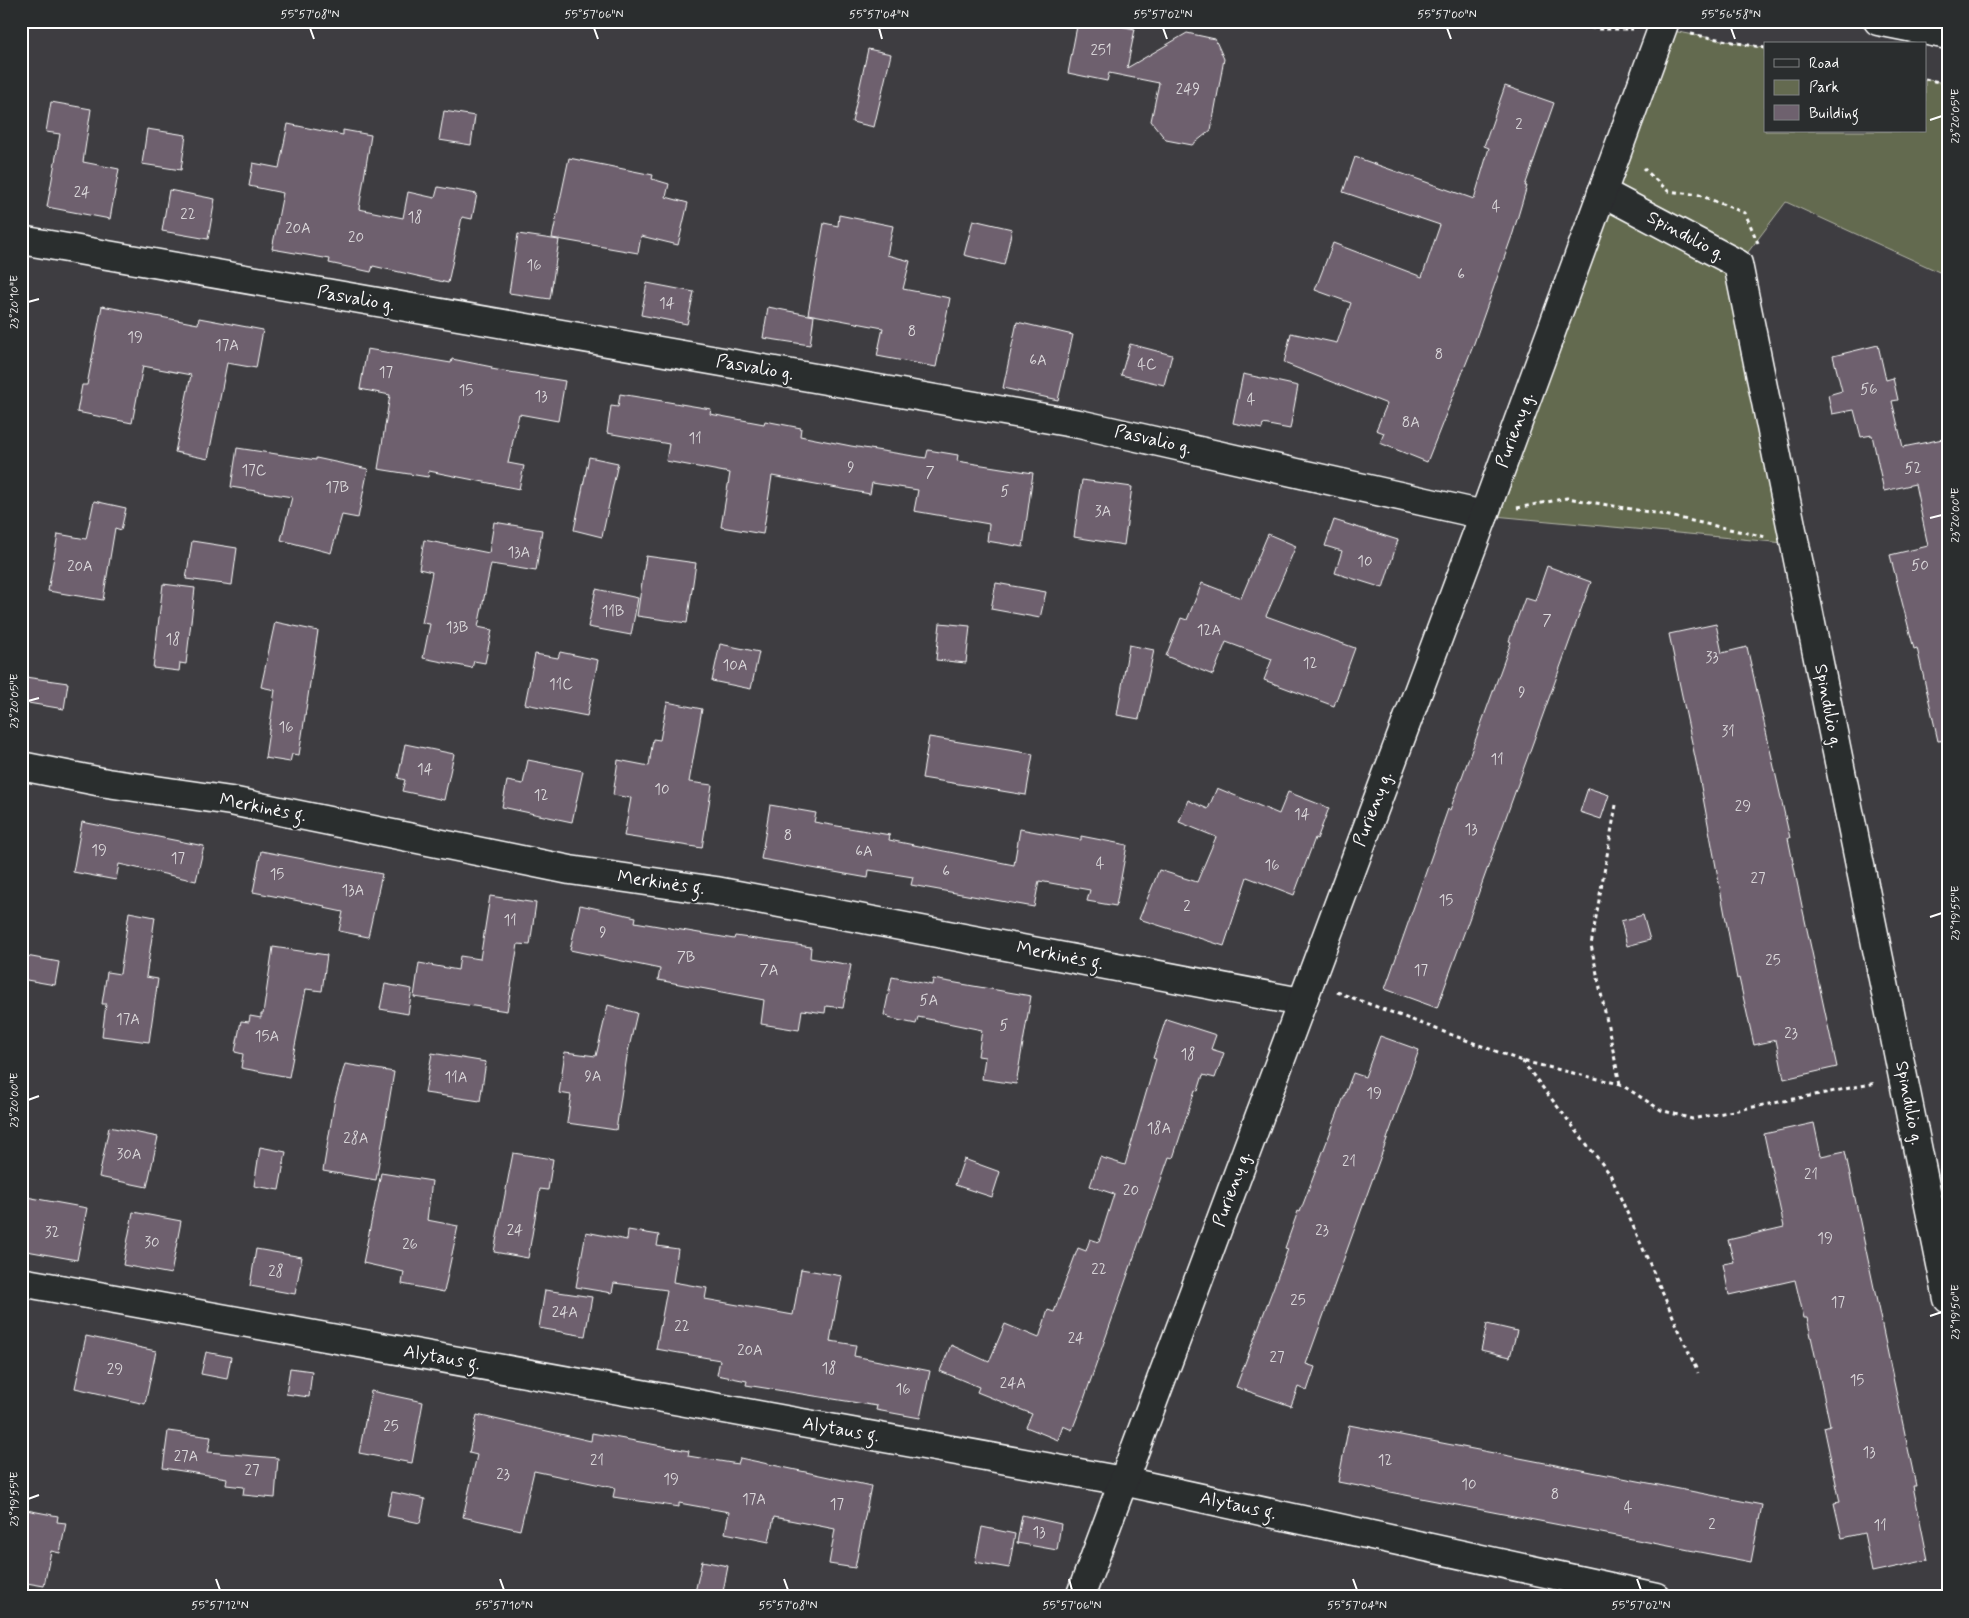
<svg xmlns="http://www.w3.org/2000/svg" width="1969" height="1618" font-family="Mynerve,sans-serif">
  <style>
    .green { fill: #646a50; stroke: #b2b4a8 }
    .building { fill: #6e616e; stroke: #fff }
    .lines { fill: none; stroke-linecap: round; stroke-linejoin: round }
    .minor-casing { stroke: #fff; stroke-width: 31 }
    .trunk-casing { stroke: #fff; stroke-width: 31 }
    .path { stroke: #fff; stroke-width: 3; stroke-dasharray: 4 4; stroke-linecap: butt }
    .minor { stroke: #2a2d2e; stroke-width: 28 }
    .trunk { stroke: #2a2d2e; stroke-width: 28 }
    .ticks { fill: none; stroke: #fff; stroke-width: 2 }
    .labels { text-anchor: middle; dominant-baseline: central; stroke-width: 4.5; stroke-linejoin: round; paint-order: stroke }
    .number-label { font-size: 15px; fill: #dbd8db }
    .street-label { font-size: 18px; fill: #fff; stroke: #2a2d2e }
    .neatline { fill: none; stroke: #fff; stroke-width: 2 }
    .ticks-label { font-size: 12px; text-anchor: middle; fill: #fff }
  </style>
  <rect width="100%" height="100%" fill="#3e3d41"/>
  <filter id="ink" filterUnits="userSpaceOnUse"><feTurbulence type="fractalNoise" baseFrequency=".02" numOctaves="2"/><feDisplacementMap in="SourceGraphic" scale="10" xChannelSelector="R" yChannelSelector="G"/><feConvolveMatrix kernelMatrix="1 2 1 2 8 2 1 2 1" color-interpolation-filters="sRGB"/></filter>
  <g filter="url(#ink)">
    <polygon class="green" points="1662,29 1765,48 1765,131 1925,131 1925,79 1948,84 1948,276 1786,202 1739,264 1795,544 1484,515"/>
    <g class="building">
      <polygon points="1078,21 1094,21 1135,29 1127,68 1187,33 1215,39 1224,59 1211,130 1192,145 1166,140 1151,121 1159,83 1109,73 1107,81 1068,73"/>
      <polygon points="868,49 891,54 874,127 852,122"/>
      <polygon points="1505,86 1554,103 1525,186 1527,186 1513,233 1473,346 1427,462 1380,443 1384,433 1376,430 1387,404 1284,363 1291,333 1337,343 1351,303 1315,290 1333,243 1422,277 1440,225 1343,192 1355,157 1474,199 1489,148 1484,146"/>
      <polygon points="51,102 91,109 83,162 119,169 110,219 47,207 60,134 46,132"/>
      <polygon points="444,111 475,116 471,145 439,140"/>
      <polygon points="288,124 343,135 343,130 371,135 359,209 403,218 408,192 435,198 438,187 477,194 472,219 462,217 448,283 373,266 371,272 329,263 330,259 272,249 283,193 249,186 253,163 279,168"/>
      <polygon points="147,129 186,135 181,170 142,164"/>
      <polygon points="569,158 653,175 652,179 669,184 666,197 688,203 678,245 641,236 638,253 552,238"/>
      <polygon points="169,190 215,199 208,239 162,231"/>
      <polygon points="839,215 893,226 887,255 910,261 903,289 950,298 936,367 877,356 883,328 808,314 824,223 838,226"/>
      <polygon points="973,220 1012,229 1004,265 964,255"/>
      <polygon points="518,234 559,240 550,299 509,293"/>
      <polygon points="647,283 694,292 687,324 641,315"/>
      <polygon points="102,306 198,324 199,318 263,330 256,368 227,363 208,459 175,452 191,375 143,366 132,423 77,412 82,385 87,385"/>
      <polygon points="768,307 814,316 810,345 763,338"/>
      <polygon points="1017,322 1073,335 1058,400 1003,388"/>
      <polygon points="1130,344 1172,355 1164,385 1121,375"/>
      <polygon points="1878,345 1886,380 1893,378 1898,400 1892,401 1903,447 1948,438 1948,740 1938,741 1917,648 1914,649 1890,555 1928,546 1915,484 1884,491 1872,435 1861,437 1854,410 1832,414 1828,395 1842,391 1833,356"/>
      <polygon points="367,349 451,363 452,359 492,367 491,369 565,381 558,421 519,414 508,463 524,466 519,489 429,471 428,477 378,469 390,395 360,389"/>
      <polygon points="1243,374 1298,386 1290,429 1263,424 1262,429 1233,423"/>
      <polygon points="620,394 711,409 710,414 764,424 765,421 801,428 800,436 851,446 926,458 928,450 958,455 957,461 1033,473 1023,547 987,541 989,524 914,511 918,490 872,483 870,494 772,476 763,534 721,527 730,473 666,461 669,444 607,433 611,406 618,407"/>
      <polygon points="237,448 316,460 316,458 368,469 358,518 342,515 331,553 281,540 292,497 231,487"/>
      <polygon points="589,457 618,463 602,537 574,530"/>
      <polygon points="1082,480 1132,487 1124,545 1074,537"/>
      <polygon points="94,501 126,508 121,530 115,528 103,600 48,591 58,534 86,539"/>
      <polygon points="1334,520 1398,540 1383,588 1335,573 1342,551 1325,546"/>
      <polygon points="494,522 542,530 536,571 491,564 478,627 492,630 485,663 474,661 472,668 423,658 430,624 422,623 432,572 419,569 424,540 489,553"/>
      <polygon points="1268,534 1296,546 1266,616 1355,648 1334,706 1264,680 1272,659 1226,642 1213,675 1166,656 1181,618 1187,620 1202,583 1241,598"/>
      <polygon points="192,541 237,548 232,585 186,579"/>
      <polygon points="646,556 696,563 687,623 637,616"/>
      <polygon points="1547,566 1591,582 1437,1008 1385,989 1448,809 1450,810 1511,642 1509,641 1525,598 1535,601"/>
      <polygon points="996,583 1046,592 1040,618 991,609"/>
      <polygon points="163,584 195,588 186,664 180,663 179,671 153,668"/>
      <polygon points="596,589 638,598 631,635 588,627"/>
      <polygon points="275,622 318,631 299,755 292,754 290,762 265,758 275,690 261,687"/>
      <polygon points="940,623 970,626 966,663 936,660"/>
      <polygon points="1716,624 1722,653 1747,647 1790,838 1788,838 1803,911 1837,1067 1784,1079 1776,1040 1754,1045 1739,978 1737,979 1699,776 1669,634"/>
      <polygon points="720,644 759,652 751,689 712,681"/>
      <polygon points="1129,645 1154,650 1139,719 1117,715"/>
      <polygon points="560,652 598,660 587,716 525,704 535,654 558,658"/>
      <polygon points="25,677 68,683 64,709 22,702"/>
      <polygon points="667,702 702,709 689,782 712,785 702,848 624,836 631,798 613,795 618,760 649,766 653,739 660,740"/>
      <polygon points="929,737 1033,754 1026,795 922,778"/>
      <polygon points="405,744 454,754 444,800 402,791 405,780 398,778"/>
      <polygon points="528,760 583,771 572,822 502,807 507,781 523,784"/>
      <polygon points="1217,788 1279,814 1288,792 1329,808 1317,839 1315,838 1294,895 1247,877 1224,946 1139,919 1159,870 1197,882 1216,837 1179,822 1188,800 1208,809"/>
      <polygon points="1588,788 1609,795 1601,819 1580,812"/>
      <polygon points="770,805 816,813 814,822 890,835 889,840 1014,865 1020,829 1081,840 1081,836 1127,845 1116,906 1087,901 1090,890 1039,881 1034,907 911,885 913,877 869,870 868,878 761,859"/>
      <polygon points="82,822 204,846 196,881 119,864 116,880 73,872"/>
      <polygon points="261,851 382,874 368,937 339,931 343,912 324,908 325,906 253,892"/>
      <polygon points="490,896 536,903 530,945 518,944 507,1011 414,997 419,963 458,970 460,956 480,959"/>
      <polygon points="580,905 636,917 635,922 734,939 735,936 811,947 810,958 851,965 843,1008 826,1006 825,1013 802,1010 799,1030 761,1024 764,1000 658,980 660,969 570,950"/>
      <polygon points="129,912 155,917 146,977 158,979 149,1042 102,1036 106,1004 102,1004 107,972 120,974"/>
      <polygon points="1643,915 1650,940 1627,946 1621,921"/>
      <polygon points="273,947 327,955 322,991 306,989 289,1077 241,1068 243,1054 235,1052 241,1021 249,1022 250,1016 261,1018 261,1014 263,1014"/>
      <polygon points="21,955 59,962 55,985 21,979"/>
      <polygon points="892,977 932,985 933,979 1031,996 1016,1084 982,1079 985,1057 978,1056 982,1030 918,1017 916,1024 888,1018 889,1016 884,1015"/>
      <polygon points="385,984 412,989 408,1014 380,1009"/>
      <polygon points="608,1005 637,1013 627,1056 616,1130 567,1123 571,1095 559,1093 565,1052 596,1056"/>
      <polygon points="1166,1019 1216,1035 1211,1049 1224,1053 1215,1078 1203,1075 1198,1091 1195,1090 1173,1158 1169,1157 1083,1402 1072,1430 1063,1426 1058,1440 1026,1427 1032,1414 977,1392 979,1387 940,1371 951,1345 989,1362 1005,1324 1039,1338 1048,1310 1054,1312 1078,1248 1086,1251 1090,1239 1099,1242 1114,1194 1090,1186 1100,1157 1125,1165 1156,1059 1153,1058"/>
      <polygon points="1380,1036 1419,1050 1306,1364 1315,1367 1307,1391 1298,1387 1291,1406 1236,1387 1288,1249 1285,1248 1298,1211 1300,1212 1353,1073 1365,1077"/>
      <polygon points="432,1053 486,1062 480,1101 425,1093"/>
      <polygon points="345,1064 394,1072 376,1180 323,1171 335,1099"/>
      <polygon points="1814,1123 1821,1156 1845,1151 1916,1486 1913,1486 1928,1560 1872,1572 1864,1533 1842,1538 1834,1503 1840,1502 1824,1427 1830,1425 1807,1318 1804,1318 1795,1280 1729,1295 1723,1264 1734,1262 1728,1240 1784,1227 1764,1134"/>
      <polygon points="109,1127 158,1137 147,1187 99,1177"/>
      <polygon points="260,1147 286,1152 279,1190 254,1186"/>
      <polygon points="513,1153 553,1159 548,1190 540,1189 528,1258 494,1252"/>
      <polygon points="964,1159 1000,1172 992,1197 955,1185"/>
      <polygon points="381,1173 432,1181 427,1220 458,1226 444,1292 402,1284 404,1272 363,1263"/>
      <polygon points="21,1196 87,1208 77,1260 21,1250"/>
      <polygon points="133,1212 181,1221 171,1274 123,1265"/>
      <polygon points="628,1230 659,1235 657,1246 678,1249 673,1282 707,1288 705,1299 793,1315 801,1269 842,1276 830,1341 856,1345 854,1356 930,1371 920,1418 876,1410 877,1406 746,1385 747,1381 717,1375 720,1360 656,1349 667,1290 614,1283 612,1293 576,1287 586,1232 627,1240"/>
      <polygon points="256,1249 302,1257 295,1294 250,1286"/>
      <polygon points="545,1290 592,1297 585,1336 539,1328"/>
      <polygon points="1487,1324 1517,1331 1510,1357 1481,1350"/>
      <polygon points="86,1336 156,1351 145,1404 75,1388"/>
      <polygon points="206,1352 231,1357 227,1379 201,1374"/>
      <polygon points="290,1368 312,1371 309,1397 286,1394"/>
      <polygon points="371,1391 423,1402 412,1463 359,1453"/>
      <polygon points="477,1415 591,1441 592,1433 689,1451 688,1456 738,1464 740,1458 871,1486 855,1568 829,1564 835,1529 774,1517 769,1542 725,1533 729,1512 679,1503 679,1507 613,1497 615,1488 534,1471 520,1530 463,1517 477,1455 469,1453"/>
      <polygon points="1349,1425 1762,1505 1751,1562 1338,1482"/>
      <polygon points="168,1431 211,1437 208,1452 278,1458 275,1498 243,1495 244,1487 226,1485 227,1478 163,1468"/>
      <polygon points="392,1492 425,1499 420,1523 387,1516"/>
      <polygon points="21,1509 58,1516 57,1522 66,1523 60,1553 51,1551 44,1586 21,1582"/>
      <polygon points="1022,1515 1061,1524 1057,1550 1017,1543"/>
      <polygon points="982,1527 1015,1534 1009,1568 975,1562"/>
      <polygon points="702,1561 728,1566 722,1597 694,1597"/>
    </g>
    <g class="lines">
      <defs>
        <g id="minor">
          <polyline points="1602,192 1738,264 1948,1299"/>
          <polyline points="21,240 1079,424 1484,515"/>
          <polyline points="21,766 107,783 231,801 570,870 716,891 1301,1002"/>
          <polyline points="21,1282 1123,1481 1656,1597"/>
          <polyline points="1080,1597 1484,515 1665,21"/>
        </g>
        <polyline id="trunk" points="1878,21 1948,35"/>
      </defs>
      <use href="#minor" class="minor-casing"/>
      <use href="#trunk" class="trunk-casing"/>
      <g class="path">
        <polyline points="1559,21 1598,29 1633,29"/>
        <polyline points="1691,34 1765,48"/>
        <polyline points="1925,79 1948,84"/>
        <polyline points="1643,168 1668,191 1699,195 1745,213 1758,243"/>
        <polyline points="1517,508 1567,498 1660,514 1766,537"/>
        <polyline points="1616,805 1591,945 1620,1084"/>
        <polyline points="1337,992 1522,1061 1620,1084 1661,1110 1692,1119 1876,1083"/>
        <polyline points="1522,1061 1610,1174 1698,1373"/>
      </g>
      <use href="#minor" class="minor"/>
      <use href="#trunk" class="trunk"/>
    </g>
  </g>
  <path class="ticks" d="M310,28L314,39M594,28L598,39M879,28L882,39M1163,28L1167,39M1447,28L1451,39M1731,28L1735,39M1930,120L1942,116M28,302L39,299M1930,518L1942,515M28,701L39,698M1930,917L1942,913M28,1100L39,1096M1930,1316L1942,1312M28,1499L39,1495M216,1579L220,1590M500,1579L504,1590M784,1579L788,1590M1069,1579L1072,1590M1353,1579L1357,1590M1637,1579L1641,1590"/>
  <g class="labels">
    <g class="number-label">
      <text x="1101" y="51">251</text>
      <text x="1188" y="90">249</text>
      <text x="1519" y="125">2</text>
      <text x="82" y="193">24</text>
      <text x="1496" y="207">4</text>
      <text x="188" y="215">22</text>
      <text x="415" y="218">18</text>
      <text x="298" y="229">20A</text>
      <text x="356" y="238">20</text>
      <text x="534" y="266">16</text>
      <text x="1461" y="275">6</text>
      <text x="667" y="304">14</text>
      <text x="912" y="332">8</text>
      <text x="135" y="338">19</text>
      <text x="227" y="346">17A</text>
      <text x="1439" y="355">8</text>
      <text x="1038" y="361">6A</text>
      <text x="1147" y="365">4C</text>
      <text x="386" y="373">17</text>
      <text x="1869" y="390">56</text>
      <text x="466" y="391">15</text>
      <text x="541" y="397">13</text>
      <text x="1251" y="400">4</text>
      <text x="1411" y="423">8A</text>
      <text x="695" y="439">11</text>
      <text x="851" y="468">9</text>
      <text x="1913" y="469">52</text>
      <text x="254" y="471">17C</text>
      <text x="930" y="473">7</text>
      <text x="337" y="488">17B</text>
      <text x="1005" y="492">5</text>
      <text x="1103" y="512">3A</text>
      <text x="519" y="553">13A</text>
      <text x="1365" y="562">10</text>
      <text x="1920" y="566">50</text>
      <text x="80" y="567">20A</text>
      <text x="613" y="612">11B</text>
      <text x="1547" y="621">7</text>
      <text x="457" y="628">13B</text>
      <text x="1209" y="631">12A</text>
      <text x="173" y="640">18</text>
      <text x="1712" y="658">33</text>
      <text x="1310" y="664">12</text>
      <text x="735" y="666">10A</text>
      <text x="561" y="685">11C</text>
      <text x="1522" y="693">9</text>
      <text x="286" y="728">16</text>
      <text x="1728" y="732">31</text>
      <text x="1497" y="760">11</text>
      <text x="425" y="770">14</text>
      <text x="662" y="790">10</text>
      <text x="541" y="796">12</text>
      <text x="1743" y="807">29</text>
      <text x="1302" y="815">14</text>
      <text x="1471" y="830">13</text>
      <text x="788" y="836">8</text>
      <text x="99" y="851">19</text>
      <text x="864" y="852">6A</text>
      <text x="178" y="859">17</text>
      <text x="1100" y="864">4</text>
      <text x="1272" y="866">16</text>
      <text x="946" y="872">6</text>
      <text x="277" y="875">15</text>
      <text x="1758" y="879">27</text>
      <text x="353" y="891">13A</text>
      <text x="1446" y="901">15</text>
      <text x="1187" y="907">2</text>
      <text x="510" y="921">11</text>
      <text x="603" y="933">9</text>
      <text x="686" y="958">7B</text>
      <text x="1773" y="961">25</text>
      <text x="769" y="971">7A</text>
      <text x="1421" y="971">17</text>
      <text x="929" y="1001">5A</text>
      <text x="128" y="1020">17A</text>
      <text x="1004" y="1026">5</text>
      <text x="1791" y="1034">23</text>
      <text x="267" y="1037">15A</text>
      <text x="1188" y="1055">18</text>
      <text x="593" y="1077">9A</text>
      <text x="456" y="1078">11A</text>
      <text x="1374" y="1094">19</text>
      <text x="1159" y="1129">18A</text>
      <text x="356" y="1139">28A</text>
      <text x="129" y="1155">30A</text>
      <text x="1349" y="1162">21</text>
      <text x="1811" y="1175">21</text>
      <text x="1131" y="1191">20</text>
      <text x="515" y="1231">24</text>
      <text x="1322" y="1231">23</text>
      <text x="52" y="1233">32</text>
      <text x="1825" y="1239">19</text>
      <text x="152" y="1243">30</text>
      <text x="410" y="1245">26</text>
      <text x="1099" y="1270">22</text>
      <text x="276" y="1272">28</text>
      <text x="1298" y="1301">25</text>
      <text x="1838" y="1303">17</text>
      <text x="565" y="1313">24A</text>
      <text x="682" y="1327">22</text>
      <text x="1076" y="1339">24</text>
      <text x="750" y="1351">20A</text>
      <text x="1277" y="1358">27</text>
      <text x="829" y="1369">18</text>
      <text x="115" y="1370">29</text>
      <text x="1857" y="1381">15</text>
      <text x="1013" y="1384">24A</text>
      <text x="903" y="1390">16</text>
      <text x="391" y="1427">25</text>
      <text x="1869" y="1453">13</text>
      <text x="186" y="1457">27A</text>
      <text x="597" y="1461">21</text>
      <text x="1385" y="1461">12</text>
      <text x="252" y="1471">27</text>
      <text x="503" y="1475">23</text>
      <text x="671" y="1480">19</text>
      <text x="1469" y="1485">10</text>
      <text x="1555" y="1495">8</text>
      <text x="754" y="1500">17A</text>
      <text x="837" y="1505">17</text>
      <text x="1628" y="1508">4</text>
      <text x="1712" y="1525">2</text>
      <text x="1880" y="1526">11</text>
      <text x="1039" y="1533">13</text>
    </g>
    <g class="street-label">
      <text transform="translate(1686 236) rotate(28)">Spindulio g.</text>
      <text transform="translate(356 299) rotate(10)">Pasvalio g.</text>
      <text transform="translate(755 368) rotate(10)">Pasvalio g.</text>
      <text transform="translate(1515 430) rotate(-70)">Purienų g.</text>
      <text transform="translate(1153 440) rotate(13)">Pasvalio g.</text>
      <text transform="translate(1828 706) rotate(79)">Spindulio g.</text>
      <text transform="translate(263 808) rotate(11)">Merkinės g.</text>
      <text transform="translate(1373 809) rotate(-69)">Purienų g.</text>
      <text transform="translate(661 883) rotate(8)">Merkinės g.</text>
      <text transform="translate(1060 956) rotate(11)">Merkinės g.</text>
      <text transform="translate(1909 1103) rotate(79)">Spindulio g.</text>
      <text transform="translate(1232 1189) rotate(-70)">Purienų g.</text>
      <text transform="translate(442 1358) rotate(10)">Alytaus g.</text>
      <text transform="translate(841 1430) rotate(10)">Alytaus g.</text>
      <text transform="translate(1238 1506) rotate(12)">Alytaus g.</text>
    </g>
  </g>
  <rect width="1969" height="1618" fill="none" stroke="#2a2d2e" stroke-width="55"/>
  <rect x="1764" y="42" width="162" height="90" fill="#2a2d2e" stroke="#7f8182"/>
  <rect x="1774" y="59" width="25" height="8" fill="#2a2d2e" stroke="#7f8182"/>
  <text x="1809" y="68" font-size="15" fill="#ffffff">Road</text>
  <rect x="1774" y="80" width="25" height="15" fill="#646a50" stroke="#7f8182"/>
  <text x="1809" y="92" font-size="15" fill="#ffffff">Park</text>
  <rect x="1774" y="105" width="25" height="15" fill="#6e616e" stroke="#7f8182"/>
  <text x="1809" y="118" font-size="15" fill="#ffffff">Building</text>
  <rect x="28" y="28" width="1914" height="1562" class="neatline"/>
  <g class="ticks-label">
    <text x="310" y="18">55°57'08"N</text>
    <text x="594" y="18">55°57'06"N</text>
    <text x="879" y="18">55°57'04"N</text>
    <text x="1163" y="18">55°57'02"N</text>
    <text x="1447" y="18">55°57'00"N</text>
    <text x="1731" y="18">55°56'58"N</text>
    <text transform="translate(1955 116) rotate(-90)" y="4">23°20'05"E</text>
    <text transform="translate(14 302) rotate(-90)" y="4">23°20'10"E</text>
    <text transform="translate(1955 515) rotate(-90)" y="4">23°20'00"E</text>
    <text transform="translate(14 701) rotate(-90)" y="4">23°20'05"E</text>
    <text transform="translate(1955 913) rotate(-90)" y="4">23°19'55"E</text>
    <text transform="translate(14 1100) rotate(-90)" y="4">23°20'00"E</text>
    <text transform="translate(1955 1312) rotate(-90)" y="4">23°19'50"E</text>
    <text transform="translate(14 1499) rotate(-90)" y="4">23°19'55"E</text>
    <text x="220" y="1609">55°57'12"N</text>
    <text x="504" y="1609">55°57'10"N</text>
    <text x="788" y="1609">55°57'08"N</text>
    <text x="1072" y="1609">55°57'06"N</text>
    <text x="1357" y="1609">55°57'04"N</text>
    <text x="1641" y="1609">55°57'02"N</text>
  </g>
</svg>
